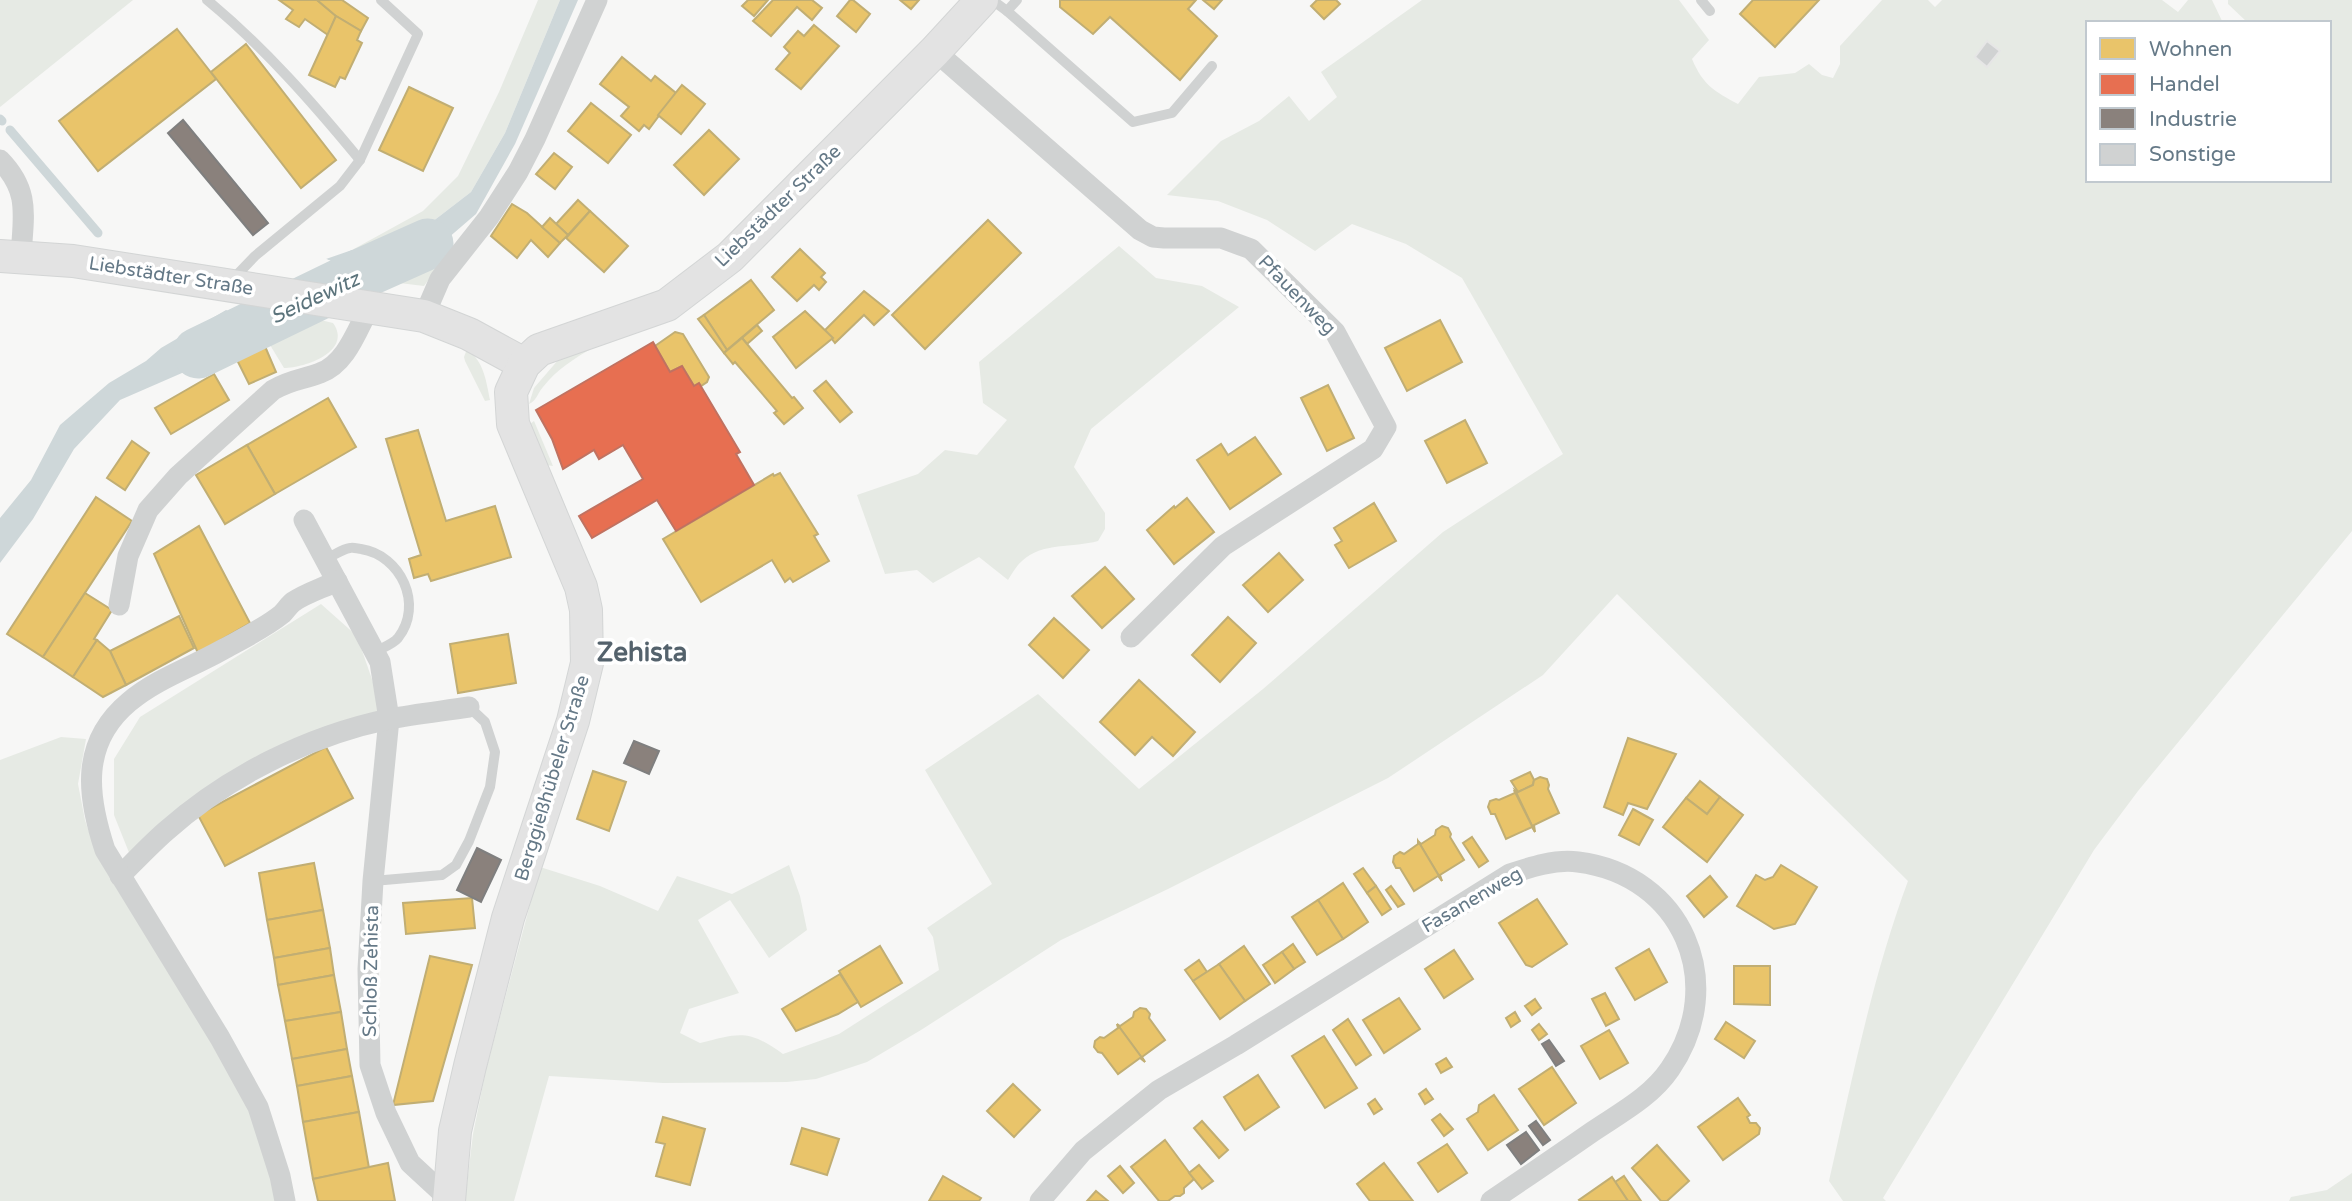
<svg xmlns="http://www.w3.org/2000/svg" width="2352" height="1201" font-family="'Varela Round',sans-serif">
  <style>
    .green { fill: #e6eae4 }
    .water { fill: #ced7d9 }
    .pier { fill: #f7f7f6 }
    .homes { fill: #e9c46a; stroke: #c1ae73; stroke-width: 2 }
    .shops { fill: #e76f51; stroke: #c07261; stroke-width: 2 }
    .industry { fill: #8a817c; stroke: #7f7f7f; stroke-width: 2 }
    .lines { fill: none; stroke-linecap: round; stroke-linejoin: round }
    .stream { stroke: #ced7d9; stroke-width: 9 }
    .river { stroke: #ced7d9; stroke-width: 51 }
    .building { fill: #d0d2d2; stroke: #e6e6e6; stroke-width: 2 }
    .secondary-casing { stroke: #d3d5d5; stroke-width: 34 }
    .lane { stroke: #d0d2d2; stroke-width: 10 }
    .street { stroke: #d0d2d2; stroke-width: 21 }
    .secondary { stroke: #e3e3e3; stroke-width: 32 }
    .labels { text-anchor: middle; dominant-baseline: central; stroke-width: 7; stroke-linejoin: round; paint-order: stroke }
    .street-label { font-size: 19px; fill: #657987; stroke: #fff }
    .water-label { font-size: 21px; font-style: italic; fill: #5c747c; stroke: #fff }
    .district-label { font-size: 26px; font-weight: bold; fill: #54626c; stroke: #fff }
  </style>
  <rect width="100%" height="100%" fill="#f7f7f6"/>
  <g class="green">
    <polygon points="0,0 133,0 0,107"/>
    <polygon points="538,0 560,0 505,133 471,192 419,232 386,250 352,250 423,211 458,176 499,92"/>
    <path d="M1422,0H1679L1709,40L1692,59C1703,85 1714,91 1738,104L1759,77L1795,73L1809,64L1822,75L1833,78L1840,64V46L1882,0H1928L1935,7L1942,0H2162L2178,12L2188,0H2212L2223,23H2088V180H2329V23H2248L2228,4V0H2352V531L2138,791L2094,850L1883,1198L1886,1201H1843L1829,1181C1852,1080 1872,978 1908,881L1617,594L1543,675L1388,778L1168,889L1061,940L921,1030L867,1062L816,1079L787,1082L663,1083L549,1076L514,1201H465L473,1134L486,1070L540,867L600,886L658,911L677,876L732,894L789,865L800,896L807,930L769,958L730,900L698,920L739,993L689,1009L680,1033L700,1043C740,1033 748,1029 783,1054L839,1034L939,970L933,937L927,928L992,884L925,770L1038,694L1139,789L1263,689L1443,532L1563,454L1462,278L1406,244L1352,224L1315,251L1267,220L1218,201L1167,195L1221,141L1259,121L1289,96L1309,121L1337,97L1321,72Z"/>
    <polygon points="454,245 424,286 391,282 407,275"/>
    <path d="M1119,246L1156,278L1202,286L1239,307L1091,429L1074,467L1105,513V529L1098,541C1073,548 1042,542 1022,561C1016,566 1012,574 1008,580L979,557L933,583L917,570L885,574L857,495L918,474L945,450L977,455L1007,420L983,403L979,362Z"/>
    <path d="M312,318L333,323C353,351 305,368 284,368L267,340Z"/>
    <path d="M592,348C574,359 556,370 543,387C537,394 537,400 529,404L534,388L559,359Z"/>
    <path d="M467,349C484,362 486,380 490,400L485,401L465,361L464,357Z"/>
    <polygon points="534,421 553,466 546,465 533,436 530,424"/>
    <polygon points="321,604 357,636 385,717 308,740 132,860 114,815 114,759 140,717"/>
    <polygon points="61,737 86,739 78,784 85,820 97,856 253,1110 280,1201 0,1201 0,760"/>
    <polygon points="2352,1173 2352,1201 2289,1201 2291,1197 2327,1190"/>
  </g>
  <g class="water">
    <polygon points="560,0 578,0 515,144 476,214 426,257 383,281 326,259 352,250 386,250 419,232 471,192 505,133"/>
    <polygon points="226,310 281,330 120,400 74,449 33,519 0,563 0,518 31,480 60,425 109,383 146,361 161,348"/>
  </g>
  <g class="pier">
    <polygon points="323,258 383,281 389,282 382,284 324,262"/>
    <polygon points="227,306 282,327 284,332 222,308"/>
  </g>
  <g class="homes">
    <polygon points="279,0 317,0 336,16 328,35 305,19 299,27 286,19 293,10"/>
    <polygon points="317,0 342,0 368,18 361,31 336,16"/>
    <polygon points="748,0 768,0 754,16 742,6"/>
    <polygon points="773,0 812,0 822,8 812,20 797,7 771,36 753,21"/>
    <polygon points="850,0 853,0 870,14 856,32 837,16"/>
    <polygon points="900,0 919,0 911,9"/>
    <polygon points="1060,0 1196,0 1188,9 1217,36 1180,80 1110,17 1093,34 1060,7"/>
    <polygon points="1203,0 1222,0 1214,9"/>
    <polygon points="1317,0 1336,0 1340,4 1324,19 1311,6"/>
    <polygon points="1753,0 1819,0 1775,47 1740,14"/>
    <polygon points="336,16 361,31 357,40 362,43 345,79 340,77 335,87 309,75"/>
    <polygon points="814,25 839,46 801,89 776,69 790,53 784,47 798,31 804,36"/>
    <polygon points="177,29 216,79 98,171 59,121"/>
    <polygon points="246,44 336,160 301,188 211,72"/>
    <polygon points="622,57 651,81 655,76 676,93 649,129 644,125 639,131 621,116 629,107 600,84"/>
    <polygon points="682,85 705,104 681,134 658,115"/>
    <polygon points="409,87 453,108 423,171 379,150"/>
    <polygon points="591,103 631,135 608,163 568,131"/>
    <polygon points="709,130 739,159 704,195 674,165"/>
    <polygon points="554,153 572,167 555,189 536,174"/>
    <polygon points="578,200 590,211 568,235 556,224"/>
    <polygon points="512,204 527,213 560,243 548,257 531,240 517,258 491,236"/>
    <polygon points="590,211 628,246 604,272 566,238"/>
    <polygon points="550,218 568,235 560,243 542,227"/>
    <polygon points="988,220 1021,253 925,349 892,315"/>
    <polygon points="800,249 825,273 821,277 826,282 819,290 814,285 797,301 772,277"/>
    <polygon points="751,280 774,310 727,350 704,315"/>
    <polygon points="864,291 889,311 874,325 864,315 835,343 825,330"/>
    <polygon points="805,311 833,338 796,368 773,337"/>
    <polygon points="704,315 727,350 724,353 698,319"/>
    <polygon points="1440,320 1462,362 1407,391 1385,348"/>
    <polygon points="757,325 762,331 747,344 742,338"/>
    <polygon points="675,332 683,334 709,377 707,382 701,386 699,383 694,386 682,366 670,372 655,346"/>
    <polygon points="742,338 792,398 794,397 803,408 784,424 774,413 777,411 735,362 733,364 724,353"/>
    <polygon points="264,344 276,372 249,384 236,358"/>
    <polygon points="214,374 229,400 171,434 155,408"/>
    <polygon points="826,381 852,412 840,422 814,391"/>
    <polygon points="1328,385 1354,438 1327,451 1301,398"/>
    <polygon points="328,398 356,447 275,494 247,445"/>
    <polygon points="1465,420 1487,463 1447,483 1425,441"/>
    <polygon points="418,430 446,521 495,506 511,557 431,581 428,574 414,578 409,559 421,555 386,439"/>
    <polygon points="1255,437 1281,474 1230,509 1197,460 1221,444 1228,455"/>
    <polygon points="132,441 149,453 125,490 107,478"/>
    <polygon points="247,445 275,494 225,524 196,475"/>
    <polygon points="780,473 818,534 814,536 829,561 793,582 790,578 785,582 772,560 701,602 663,539 773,474 774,476"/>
    <polygon points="96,497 132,521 43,657 7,634"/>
    <polygon points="1187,498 1214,532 1174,564 1147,530 1174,506 1175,508"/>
    <polygon points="1374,503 1396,541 1349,568 1335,545 1342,541 1334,528"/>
    <polygon points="199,526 250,623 198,653 154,554"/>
    <polygon points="1279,553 1303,580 1268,612 1243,585"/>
    <polygon points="1105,567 1134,599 1102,628 1072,596"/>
    <polygon points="85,593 112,610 94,639 97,640 73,677 43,657"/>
    <polygon points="179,616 194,648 126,685 110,651"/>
    <polygon points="1228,617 1256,643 1220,682 1192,655"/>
    <polygon points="1054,618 1089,650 1063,678 1029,645"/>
    <polygon points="508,634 516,683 458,693 450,644"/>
    <polygon points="97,640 110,651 126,685 103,697 73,677"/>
    <polygon points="1139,680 1195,732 1173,756 1152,737 1135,755 1100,722"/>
    <polygon points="1628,738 1676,754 1647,809 1628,803 1623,815 1604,807"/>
    <polygon points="326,747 353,798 225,866 198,815"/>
    <polygon points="593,771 626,782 609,831 577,819"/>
    <polygon points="1530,772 1534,780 1533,785 1518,792 1511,781"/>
    <polygon points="1540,777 1547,779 1549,785 1548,789 1559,813 1534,825 1535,832 1515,790 1518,792 1533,785 1534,780"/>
    <polygon points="1700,781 1720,797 1707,814 1686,798"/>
    <polygon points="1514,790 1535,832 1532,827 1506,839 1495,814 1491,814 1488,807 1490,801 1496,799 1499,800 1515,793"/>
    <polygon points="1720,797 1743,815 1707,862 1663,827 1686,798 1707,814"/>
    <polygon points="1633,809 1653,820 1639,845 1619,835"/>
    <polygon points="1442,826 1448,828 1451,834 1450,837 1464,860 1440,875 1442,881 1418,841 1421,844 1435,835 1436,830"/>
    <polygon points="1472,837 1488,861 1479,867 1463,843"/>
    <polygon points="1418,841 1442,881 1438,876 1414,891 1400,868 1396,868 1393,862 1394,856 1400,852 1404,854 1418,844"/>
    <polygon points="314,863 323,910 267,920 259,873"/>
    <polygon points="1781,865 1817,887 1795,924 1774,929 1737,906 1756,875 1765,880 1773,877"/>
    <polygon points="1363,868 1376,886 1367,893 1354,874"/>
    <polygon points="1710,876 1727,897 1704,917 1687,896"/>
    <polygon points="1343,883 1368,922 1343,939 1318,900"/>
    <polygon points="1376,886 1391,909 1382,915 1367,893"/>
    <polygon points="1391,886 1404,904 1398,907 1386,890"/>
    <polygon points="472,898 475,928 406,934 403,903"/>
    <polygon points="1537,899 1567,944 1532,967 1526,965 1499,923"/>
    <polygon points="1318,900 1343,939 1317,955 1292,917"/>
    <polygon points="323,910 330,948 274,958 267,920"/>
    <polygon points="1293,944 1305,962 1294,969 1282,952"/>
    <polygon points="880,946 902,983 861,1007 839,971"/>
    <polygon points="1244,946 1270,984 1245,1001 1219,964"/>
    <polygon points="330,948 334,975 278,985 274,958"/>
    <polygon points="1649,949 1667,982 1635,1000 1616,968"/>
    <polygon points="1454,950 1473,979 1444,998 1425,969"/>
    <polygon points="1282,952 1294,969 1275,983 1263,965"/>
    <polygon points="430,956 472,965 433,1101 393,1105"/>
    <polygon points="1199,960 1207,972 1193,981 1185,970"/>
    <polygon points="1219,964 1245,1001 1220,1019 1193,981"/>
    <polygon points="1734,966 1770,966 1770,1005 1734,1004"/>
    <polygon points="840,974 858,1002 838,1014 796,1031 782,1009"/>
    <polygon points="334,975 341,1012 285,1021 278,985"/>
    <polygon points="1605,993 1619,1019 1606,1026 1592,999"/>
    <polygon points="1399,998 1420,1029 1384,1053 1363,1020"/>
    <polygon points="1535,999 1541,1008 1532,1015 1525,1006"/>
    <polygon points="1140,1008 1146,1009 1150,1014 1149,1018 1165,1040 1142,1057 1145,1062 1117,1024 1120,1026 1133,1017 1134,1012"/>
    <polygon points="341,1012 347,1049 292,1059 285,1021"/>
    <polygon points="1515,1012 1520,1021 1511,1027 1506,1018"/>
    <polygon points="1348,1019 1371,1055 1356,1065 1333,1030"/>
    <polygon points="1726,1022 1755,1041 1744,1058 1715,1039"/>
    <polygon points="1117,1024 1145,1062 1140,1058 1118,1074 1102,1053 1098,1052 1094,1047 1095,1041 1100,1037 1104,1038 1118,1028"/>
    <polygon points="1539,1024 1547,1034 1539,1040 1532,1030"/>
    <polygon points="1609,1030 1628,1063 1600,1079 1581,1046"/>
    <polygon points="1324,1036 1357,1088 1325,1108 1292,1056"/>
    <polygon points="347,1049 352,1076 297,1086 292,1059"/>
    <polygon points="1446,1058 1452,1067 1441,1073 1436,1064"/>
    <polygon points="1552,1067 1576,1103 1544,1125 1519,1089"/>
    <polygon points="1258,1075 1279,1107 1245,1130 1224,1097"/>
    <polygon points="352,1076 359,1112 303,1122 297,1086"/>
    <polygon points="1013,1084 1040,1110 1014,1137 987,1111"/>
    <polygon points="1426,1089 1433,1099 1425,1104 1419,1094"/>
    <polygon points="1494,1095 1518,1130 1488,1150 1467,1119 1478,1112 1479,1105"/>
    <polygon points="1738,1098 1750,1115 1747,1117 1750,1123 1756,1123 1760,1128 1759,1134 1723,1160 1698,1127"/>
    <polygon points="1375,1099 1382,1109 1374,1114 1368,1104"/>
    <polygon points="359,1112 369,1168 313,1179 303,1122"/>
    <polygon points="1440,1114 1453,1129 1444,1136 1432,1120"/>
    <polygon points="663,1117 705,1129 690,1185 656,1176 665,1144 656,1142"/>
    <polygon points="1202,1121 1228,1150 1219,1158 1194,1128"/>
    <polygon points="802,1128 839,1139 827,1175 791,1164"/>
    <polygon points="1165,1140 1194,1179 1184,1188 1184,1193 1180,1196 1175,1196 1168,1201 1159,1201 1131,1167"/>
    <polygon points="1447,1144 1467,1173 1438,1192 1418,1163"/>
    <polygon points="1657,1145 1689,1181 1667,1201 1661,1201 1632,1168"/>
    <polygon points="388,1163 395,1201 318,1201 313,1179"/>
    <polygon points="1384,1163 1413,1201 1370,1201 1357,1184"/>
    <polygon points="1199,1165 1213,1181 1202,1189 1189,1173"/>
    <polygon points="1120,1166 1134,1183 1123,1193 1108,1176"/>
    <polygon points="943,1176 981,1198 979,1201 929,1201"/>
    <polygon points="1624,1176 1641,1201 1628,1201 1615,1182"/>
    <polygon points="1612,1177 1628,1201 1580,1201 1579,1200"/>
    <polygon points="1096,1191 1108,1201 1087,1201"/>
  </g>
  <polygon class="shops" points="653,342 670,372 682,366 694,386 699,383 740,452 736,454 754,485 676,531 657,500 592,538 579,516 643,479 623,445 599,459 594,450 563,469 552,439 536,410"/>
  <g class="industry">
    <polygon points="183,120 268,223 253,235 168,133"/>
    <polygon points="634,741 659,751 649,774 624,763"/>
    <polygon points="477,848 501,860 481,902 457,890"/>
    <polygon points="1549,1040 1564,1061 1556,1066 1542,1044"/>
    <polygon points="1536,1121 1550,1140 1543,1145 1529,1126"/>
    <polygon points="1526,1132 1539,1150 1521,1164 1507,1145"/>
  </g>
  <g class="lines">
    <g class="stream">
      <polyline points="0,119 2,121"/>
      <polyline points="10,130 98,233"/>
    </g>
    <polyline class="river" points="198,353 363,273 428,244"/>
  </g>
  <polygon class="building" points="1987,41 2000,51 1987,67 1975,57"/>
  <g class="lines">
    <defs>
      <g id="secondary">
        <polyline points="0,256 73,261 424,316 469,334 524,364"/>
        <polyline points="449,1201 455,1131 470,1066 508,918 573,721 587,663 586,610 581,587 513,424 511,392 524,364 539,350 667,305 730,257 935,51 982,0"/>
      </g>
    </defs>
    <use href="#secondary" class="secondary-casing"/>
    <g class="lane">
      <path d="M207,0C264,47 313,103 360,160"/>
      <polyline points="992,0 1007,11 1017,0"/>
      <polyline points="1701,0 1710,11"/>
      <polyline points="1007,11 1133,122 1172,113 1212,66"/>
      <polyline points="232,280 255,256 340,186 360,160 418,34 381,0"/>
      <path d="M325,559C333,556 342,549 350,548C354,547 358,549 361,549C401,555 424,605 398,638C393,644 382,648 375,652"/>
      <polyline points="373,881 442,875 456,865 469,841 490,787 495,752 485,722 469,707"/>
    </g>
    <g class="street">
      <polyline points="935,51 1140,230 1153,237 1164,238 1221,238 1251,249 1335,332 1386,427 1373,449 1223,546 1131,637"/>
      <path d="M0,160C31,192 23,216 21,257"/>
      <polyline points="424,316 440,279 489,217 518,172 535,139 597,0"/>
      <polyline points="304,520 380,662 389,719 373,881 368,969 370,1065 386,1113 410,1163 449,1199"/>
      <path d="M119,605L128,556L148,510L178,476L273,390C292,379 302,380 320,373C346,364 357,330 369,308"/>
      <path d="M120,876C135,861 150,845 166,831C228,776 308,736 389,719C415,714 443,711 469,707"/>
      <path d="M285,1201L280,1176L258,1107L220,1038L105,850C87,796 80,743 129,702C156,679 192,667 222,650C242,639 265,628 282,614C286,610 289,605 293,602C306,593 323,588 337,581"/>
      <path d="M1040,1201L1083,1151L1159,1090L1236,1045L1510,874C1531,867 1555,859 1578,862C1682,875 1729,983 1670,1069C1651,1097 1620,1113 1592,1132C1559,1155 1525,1178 1491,1201"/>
    </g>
    <use href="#secondary" class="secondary"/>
  </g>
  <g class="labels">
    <g class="street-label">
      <text transform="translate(778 206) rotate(-44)">Liebstädter Straße</text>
      <text transform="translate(171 276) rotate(9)">Liebstädter Straße</text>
      <text transform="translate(1297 295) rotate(46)">Pfauenweg</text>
      <text transform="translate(552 778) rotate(-73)">Berggießhübeler Straße</text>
      <text transform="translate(1472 900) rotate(-30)">Fasanenweg</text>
      <text transform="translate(371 971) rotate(-89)">Schloß Zehista</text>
    </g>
    <g class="water-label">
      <text transform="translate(315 298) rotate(-25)">Seidewitz</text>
    </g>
    <g class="district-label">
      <text x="642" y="652">Zehista</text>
    </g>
  </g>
  <rect x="2086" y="21" width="245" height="161" fill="#ffffff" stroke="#c1c9cf" stroke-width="2"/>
  <rect x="2100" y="38" width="35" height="21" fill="#e9c46a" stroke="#c1c9cf" stroke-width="2"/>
  <text x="2149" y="56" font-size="21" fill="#657987">Wohnen</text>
  <rect x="2100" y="74" width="35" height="21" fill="#e76f51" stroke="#c1c9cf" stroke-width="2"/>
  <text x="2149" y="91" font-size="21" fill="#657987">Handel</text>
  <rect x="2100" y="108" width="35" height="21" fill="#8a817c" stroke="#c1c9cf" stroke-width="2"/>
  <text x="2149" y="126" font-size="21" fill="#657987">Industrie</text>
  <rect x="2100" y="144" width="35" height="21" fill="#d0d2d2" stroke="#c1c9cf" stroke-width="2"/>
  <text x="2149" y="161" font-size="21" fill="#657987">Sonstige</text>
</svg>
